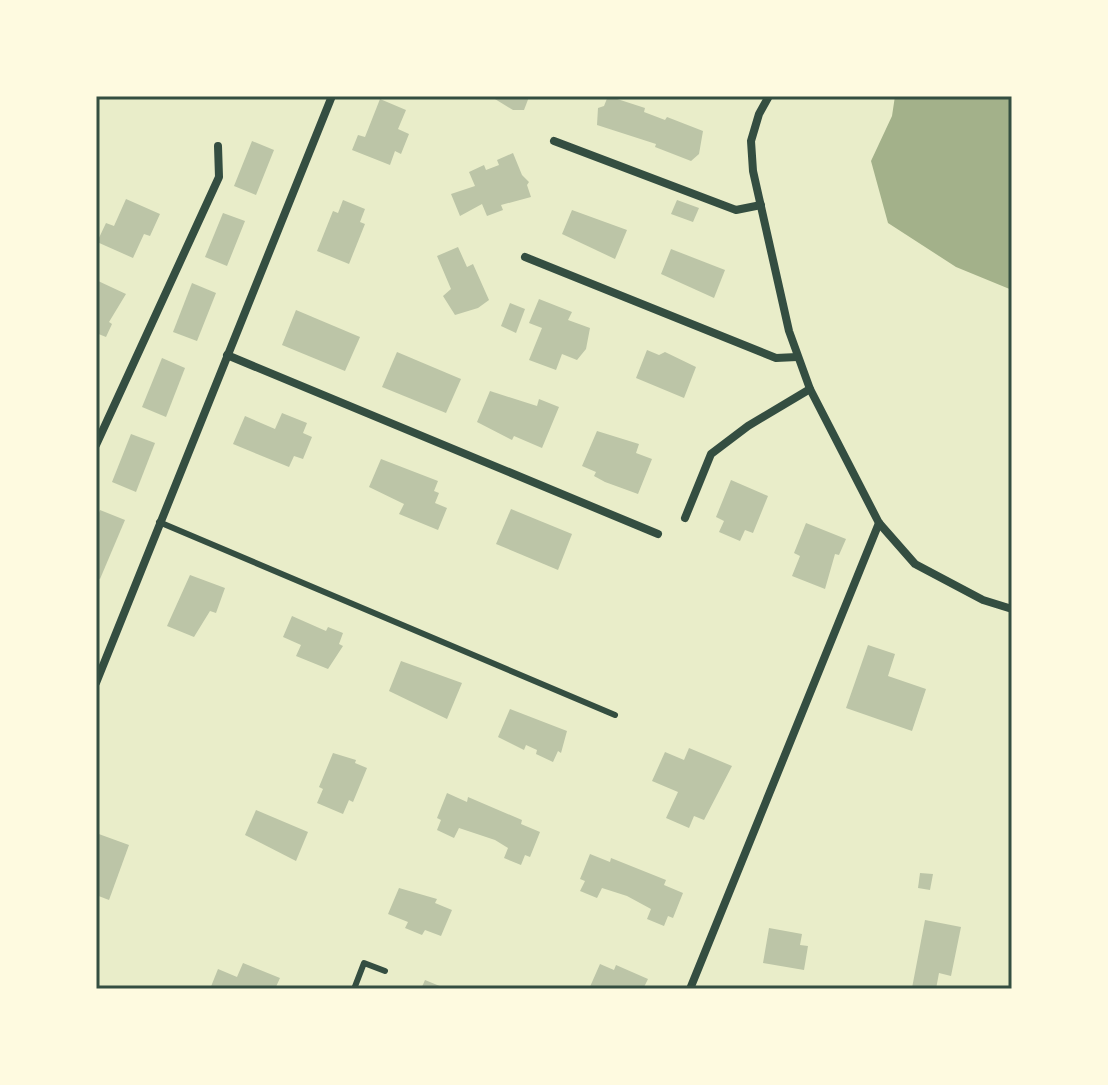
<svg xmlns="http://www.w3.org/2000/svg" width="1108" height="1085" font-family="'Times New Roman',serif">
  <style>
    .water { fill: #a3b18a }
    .building { fill: #bcc5a7 }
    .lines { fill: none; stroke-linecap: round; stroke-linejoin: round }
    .service { stroke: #344e41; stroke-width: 6 }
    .minor { stroke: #344e41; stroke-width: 8 }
    .neatline { fill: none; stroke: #344e41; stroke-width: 3 }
  </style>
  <rect width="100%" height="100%" fill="#e9edc9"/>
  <polygon class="water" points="895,96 1012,96 1012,290 956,267 888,223 871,161 892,116"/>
  <g class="building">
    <polygon points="490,96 527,96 529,97 524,110 513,110"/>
    <polygon points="608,96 645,108 644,112 665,120 667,117 703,131 699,154 691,161 655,147 656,144 597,125 598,108 604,106"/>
    <polygon points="380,99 406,110 398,129 409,134 401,154 395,151 390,165 352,150 358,135 365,137"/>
    <polygon points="252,141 274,150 256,195 234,186"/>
    <polygon points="513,153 522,175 529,182 527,185 531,197 501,205 503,210 487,216 482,204 460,216 451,194 475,186 469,172 484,165 486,170 499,165 497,160"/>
    <polygon points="126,199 160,214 150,236 144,234 133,258 97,242 106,223 114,226"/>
    <polygon points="343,200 365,209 360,222 365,224 349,264 317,251 333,211 338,213"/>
    <polygon points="677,200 699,208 693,222 671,214"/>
    <polygon points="572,210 627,230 615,259 562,234"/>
    <polygon points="223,213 245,221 227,266 205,257"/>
    <polygon points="458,247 467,267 473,264 489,300 478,308 455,315 443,296 451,289 437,256"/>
    <polygon points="671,249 725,270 714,298 661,274"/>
    <polygon points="96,280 126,294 109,322 112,324 106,337 96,333"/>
    <polygon points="192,283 216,293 197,341 173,332"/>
    <polygon points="539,299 572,312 568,320 590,328 586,349 577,360 562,354 556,370 529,360 542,328 529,323"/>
    <polygon points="510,303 525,309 516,333 501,326"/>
    <polygon points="296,310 360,337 345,371 282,345"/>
    <polygon points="647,350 659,355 665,352 696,367 684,398 636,378"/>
    <polygon points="397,352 461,379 446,413 382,387"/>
    <polygon points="162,358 185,368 166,417 142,407"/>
    <polygon points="490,391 537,406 539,399 559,407 542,448 514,436 512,440 477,422"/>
    <polygon points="282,413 307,423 303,433 312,437 303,459 294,456 289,467 233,444 245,416 275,429"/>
    <polygon points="597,431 639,444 636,453 652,459 638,494 605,482 594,476 596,472 582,466"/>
    <polygon points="131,434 155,443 136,492 112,482"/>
    <polygon points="381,459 438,481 434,491 439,493 435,503 447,508 438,530 399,514 404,504 369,487"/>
    <polygon points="731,480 768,496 753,533 745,530 740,541 719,532 724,521 716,517"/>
    <polygon points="511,509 572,534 558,570 496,544"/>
    <polygon points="100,510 125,520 100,579 96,577 96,521"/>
    <polygon points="806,523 846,539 839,555 835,554 825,589 792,576 800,556 794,553"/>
    <polygon points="190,575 225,588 216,613 210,611 194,637 167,626"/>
    <polygon points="292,616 326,631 328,627 343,633 339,644 343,646 328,669 296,656 301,645 283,637"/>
    <polygon points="868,645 895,654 888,676 926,689 912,731 846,708"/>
    <polygon points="401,661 462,683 447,719 389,691"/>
    <polygon points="510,709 567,731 561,753 558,751 553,762 536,754 537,750 526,745 524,750 498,737"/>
    <polygon points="689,748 732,766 704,820 694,816 689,828 666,818 678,792 652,781 665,752 684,760"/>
    <polygon points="333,753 356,760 355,763 367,768 353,802 349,800 343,814 317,803 323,789 319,787"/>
    <polygon points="447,793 467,802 468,797 522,820 521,824 540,832 530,857 525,855 521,865 504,858 508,848 495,840 459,828 454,838 437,830 441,820 437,818"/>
    <polygon points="256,810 308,832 296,861 245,835"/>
    <polygon points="96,833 129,845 109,900 96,895"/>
    <polygon points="590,854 610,862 611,858 666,880 664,885 683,893 673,918 668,916 664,926 647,919 651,909 627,896 602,888 597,898 580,891 585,881 580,879"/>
    <polygon points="920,873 933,874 930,890 918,888"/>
    <polygon points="399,888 437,899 435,903 452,910 441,936 425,930 422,935 405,928 408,922 388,914"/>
    <polygon points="925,920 961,927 951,976 939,973 936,989 912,988"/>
    <polygon points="769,928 802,934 800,945 808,946 804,970 763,963"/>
    <polygon points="243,963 280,978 275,989 210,989 218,969 237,977"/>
    <polygon points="600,964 614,970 616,965 648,979 643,989 589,989"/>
    <polygon points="425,980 447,989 421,989"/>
  </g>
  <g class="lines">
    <g class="service">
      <polyline points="159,522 615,715"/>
      <polyline points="354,989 364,963 385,971"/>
    </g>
    <g class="minor">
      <polyline points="769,96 759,114 751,141 753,171 789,331 810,389 879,523 915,564 983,600 1012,609"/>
      <polyline points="554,141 736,210 761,205"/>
      <polyline points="525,257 776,358 797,357"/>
      <polyline points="227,355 658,534"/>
      <polyline points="96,445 219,177 218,146"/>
      <polyline points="685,518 711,454 748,426 810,389"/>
      <polyline points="96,683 332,96"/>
      <polyline points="690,989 879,523"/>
    </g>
  </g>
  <rect width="1108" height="1085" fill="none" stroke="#fefae0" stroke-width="196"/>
  <rect x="98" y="98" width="912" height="889" class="neatline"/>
</svg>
